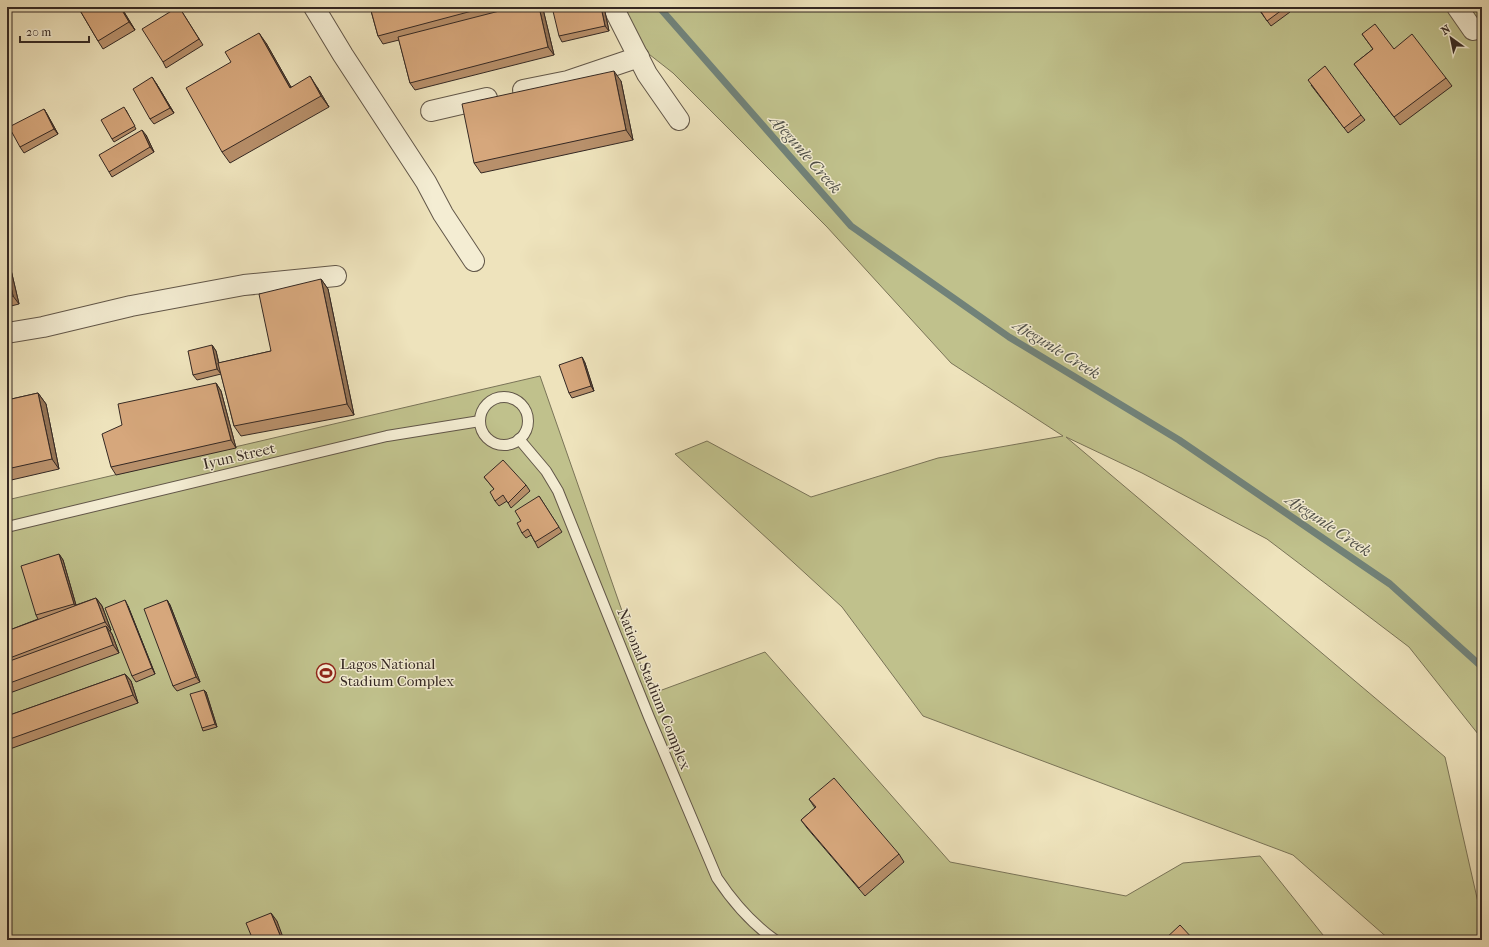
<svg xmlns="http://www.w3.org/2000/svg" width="1489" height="947" font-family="'IM FELL French Canon',serif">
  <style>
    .green { fill: #c0c18c; stroke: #7a7458 }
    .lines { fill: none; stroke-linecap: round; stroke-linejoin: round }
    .stream { stroke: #718279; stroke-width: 7 }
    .lane-casing { stroke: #625749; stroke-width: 12 }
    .street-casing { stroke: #625749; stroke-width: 22 }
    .lane { stroke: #f4edd3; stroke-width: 10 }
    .street { stroke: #f4edd3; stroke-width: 20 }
    .wall { fill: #b8906b; stroke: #342823 }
    .shaded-wall { fill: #967557; stroke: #342823 }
    .building { fill: #d6a77c; stroke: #342823 }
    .labels { text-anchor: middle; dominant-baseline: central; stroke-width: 3; stroke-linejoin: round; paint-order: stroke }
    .street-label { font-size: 15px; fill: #342823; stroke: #f4edd3 }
    .poi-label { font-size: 15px; fill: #342823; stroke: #f4edd3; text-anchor: start }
    .water-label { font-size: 16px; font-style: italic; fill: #4d4e47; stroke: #f4edd3 }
  </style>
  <rect width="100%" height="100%" fill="#eee3bc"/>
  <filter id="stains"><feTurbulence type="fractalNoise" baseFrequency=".005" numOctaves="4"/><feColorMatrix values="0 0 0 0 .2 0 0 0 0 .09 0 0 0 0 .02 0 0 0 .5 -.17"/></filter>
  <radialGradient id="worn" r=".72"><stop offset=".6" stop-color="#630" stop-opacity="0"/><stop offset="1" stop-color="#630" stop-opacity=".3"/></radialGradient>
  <g class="green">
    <polygon points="623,7 1482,7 1482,739 1409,647 1267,539 1142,473 1066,437 1445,757 1482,920 1482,940 1390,940 1293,855 923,716 842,607 675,454 707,441 811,497 938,458 1063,436 951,363 827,227 673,73 645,51"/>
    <polygon points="540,376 651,694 765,652 950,862 1126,896 1183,863 1260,856 1327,940 7,940 7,500"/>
  </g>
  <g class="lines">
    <polyline class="stream" points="659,7 851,226 1009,337 1179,440 1390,584 1482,667"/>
    <defs>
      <g id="lane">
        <circle cx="504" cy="421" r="24"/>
        <path d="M519,439L546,471L558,491L649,717L717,878C733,902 751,923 775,940"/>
        <polyline points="7,527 387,436 480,421"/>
      </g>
      <g id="street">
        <polyline points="314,7 343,55 426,182 443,214 474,261"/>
        <polyline points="613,7 647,74 679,120"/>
        <polyline points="1457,7 1473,30"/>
        <polyline points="523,90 568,81 639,57"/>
        <polyline points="431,111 487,98"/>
        <polyline points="7,333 43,327 131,306 244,285 336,276"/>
      </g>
    </defs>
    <use href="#lane" class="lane-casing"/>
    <use href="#street" class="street-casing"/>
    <use href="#lane" class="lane"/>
    <use href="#street" class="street"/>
  </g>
  <g class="wall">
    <polygon points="78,7 121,7 135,30 103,49 98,41"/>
    <polygon points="131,7 139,7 133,10"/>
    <polygon points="179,7 203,45 166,68 163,62"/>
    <polygon points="370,7 500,7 501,11 515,7 541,7 543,9 554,55 415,90 410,83 399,40 383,44 378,36"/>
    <polygon points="604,7 609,31 562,42 559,36"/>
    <polygon points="1257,7 1286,7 1290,12 1271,26"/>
    <polygon points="1362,34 1394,49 1446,78 1452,86 1400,125 1354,64 1373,49"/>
    <polygon points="266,43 291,87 317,87 329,107 230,163 222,152"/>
    <polygon points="621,81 633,140 481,173 474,163"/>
    <polygon points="156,83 174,113 154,124 150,119"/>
    <polygon points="1311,85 1361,115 1365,120 1348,133"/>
    <polygon points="44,109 47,114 58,134 24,153 20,147"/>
    <polygon points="126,110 136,129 114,142 112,139"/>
    <polygon points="146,135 154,152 112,177 109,172"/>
    <polygon points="7,253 19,304 7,307"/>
    <polygon points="321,279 328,289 354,415 241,436 234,426 221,374 197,380 193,375 212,345 216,351 219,363 271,351"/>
    <polygon points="582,357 585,363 594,391 572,398 569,393"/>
    <polygon points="216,383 221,391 236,448 116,475 111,467"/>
    <polygon points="38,393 46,404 59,469 7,481 7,400"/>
    <polygon points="484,477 526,485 530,491 511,508 507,501 499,506 495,501 494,489"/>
    <polygon points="539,496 562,532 538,548 535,542 531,535 526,538 522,533 521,521"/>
    <polygon points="59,554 63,560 76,605 96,598 102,606 111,630 110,631 112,634 119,653 7,694 7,631 38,619 36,615"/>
    <polygon points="167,600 170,605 200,682 177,691 173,686"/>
    <polygon points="128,606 155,674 136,682 132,676"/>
    <polygon points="125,674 131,681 138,703 7,750 7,716"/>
    <polygon points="206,692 217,727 203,731 202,728"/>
    <polygon points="809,799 899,854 904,862 865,896 807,828 801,820 815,808"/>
  </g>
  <g class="shaded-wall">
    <polygon points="120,7 121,7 135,30 129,22"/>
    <polygon points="498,7 500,7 501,13"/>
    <polygon points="539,7 541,7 543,9 554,55 548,47"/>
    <polygon points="601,7 604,7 609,31 605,26"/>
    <polygon points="259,33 266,43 297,98 290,88"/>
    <polygon points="614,71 621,81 633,140 626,130"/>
    <polygon points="310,76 317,87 329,107 321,96"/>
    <polygon points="152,77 156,83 174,113 170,108"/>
    <polygon points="44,109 47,114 58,134 54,129"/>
    <polygon points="142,130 146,135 154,152 150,147"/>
    <polygon points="7,253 19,304 13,296 7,269"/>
    <polygon points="321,279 328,289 354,415 347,404"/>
    <polygon points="212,345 216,351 221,374 217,369"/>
    <polygon points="582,357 585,363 594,391 591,386"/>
    <polygon points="216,383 221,391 236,448 231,440"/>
    <polygon points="38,393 46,404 59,469 52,459"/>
    <polygon points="59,554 63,560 77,609 74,604"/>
    <polygon points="96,598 102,606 111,630 105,622"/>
    <polygon points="125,600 128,606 155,674 152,668"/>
    <polygon points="167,600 170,605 200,682 196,677"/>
    <polygon points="106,626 112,634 119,653 113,645"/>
    <polygon points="125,674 131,681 138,703 133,695"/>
    <polygon points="204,690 206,692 217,727 215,724"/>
    <polygon points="271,913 277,921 284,940 282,940"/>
  </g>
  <g class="building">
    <polygon points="78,7 120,7 129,22 98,41"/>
    <polygon points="178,7 179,7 199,39 163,62 142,29"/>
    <polygon points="370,7 487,7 378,36"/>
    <polygon points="515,7 539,7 548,47 410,83 398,37"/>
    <polygon points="552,7 601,7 605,26 559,36"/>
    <polygon points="1258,7 1286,7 1267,21"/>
    <polygon points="1375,24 1394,49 1412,34 1446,78 1394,117 1354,64 1373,49 1362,34"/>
    <polygon points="259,33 290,88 310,76 321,96 222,152 186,88 231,62 225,52"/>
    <polygon points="1325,66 1361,115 1344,128 1308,80"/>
    <polygon points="614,71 626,130 474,163 462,104"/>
    <polygon points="152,77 170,108 150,119 133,89"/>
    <polygon points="124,107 135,126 112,139 101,120"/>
    <polygon points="44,109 54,129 20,147 9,127"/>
    <polygon points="142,130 150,147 109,172 99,155"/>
    <polygon points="7,269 13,296 7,298"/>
    <polygon points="321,279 347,404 234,426 218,363 271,351 259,294"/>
    <polygon points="212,345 217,369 193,375 188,351"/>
    <polygon points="582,357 591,386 569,393 559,365"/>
    <polygon points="216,383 231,440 111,467 102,434 122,425 118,404"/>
    <polygon points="38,393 52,459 7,469 7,400"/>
    <polygon points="503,460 526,485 508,503 503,495 495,501 490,492 494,489 484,477"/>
    <polygon points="539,496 559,527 535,542 528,529 522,533 517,523 521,521 515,511"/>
    <polygon points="59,554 74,604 36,615 21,566"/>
    <polygon points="96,598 105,622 7,659 7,631"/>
    <polygon points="125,600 152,668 132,676 105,608"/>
    <polygon points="167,600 196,677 173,686 144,609"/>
    <polygon points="106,626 113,645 7,684 7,662"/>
    <polygon points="125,674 133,695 7,740 7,716"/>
    <polygon points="204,690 215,724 202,728 190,694"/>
    <polygon points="834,778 899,854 859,888 801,820 816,807 809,799"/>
    <polygon points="271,913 282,940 253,940 246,923"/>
    <polygon points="1180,925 1194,940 1164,940"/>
  </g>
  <defs>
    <symbol id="stadium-ring" viewBox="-11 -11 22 22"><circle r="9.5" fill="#f4edd3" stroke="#8f2418" stroke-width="1.5"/><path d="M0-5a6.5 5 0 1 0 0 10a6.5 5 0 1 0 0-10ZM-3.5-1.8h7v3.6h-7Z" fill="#8f2418"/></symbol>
  </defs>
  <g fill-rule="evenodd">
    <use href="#stadium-ring" x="315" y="662" width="22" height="22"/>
  </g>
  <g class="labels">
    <g class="street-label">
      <text transform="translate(239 456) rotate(-13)">Iyun Street</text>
      <text transform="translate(654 689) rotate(68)">National Stadium Complex</text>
    </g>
    <g class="poi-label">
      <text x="340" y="664">Lagos National<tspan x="340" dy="17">Stadium Complex</tspan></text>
    </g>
    <g class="water-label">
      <text transform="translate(806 154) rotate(49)">Ajegunle Creek</text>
      <text transform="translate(1057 349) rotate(32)">Ajegunle Creek</text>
      <text transform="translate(1329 525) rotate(34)">Ajegunle Creek</text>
    </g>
  </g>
  <rect width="1489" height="947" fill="none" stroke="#eee3bc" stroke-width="24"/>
  <rect x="8" y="8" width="1473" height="931" fill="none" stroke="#342823" stroke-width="2"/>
  <rect x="12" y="12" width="1465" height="923" fill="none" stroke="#342823"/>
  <g transform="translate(1451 38) rotate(327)" stroke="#f4edd3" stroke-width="3" paint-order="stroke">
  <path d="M0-3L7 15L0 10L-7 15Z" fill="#342823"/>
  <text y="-6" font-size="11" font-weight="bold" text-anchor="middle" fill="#342823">N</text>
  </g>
  <path d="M20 36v6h69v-6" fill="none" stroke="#342823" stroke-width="2"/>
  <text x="26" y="36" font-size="12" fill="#342823" stroke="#f4edd3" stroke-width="3" paint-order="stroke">20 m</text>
  <rect width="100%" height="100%" filter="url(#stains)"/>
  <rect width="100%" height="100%" fill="url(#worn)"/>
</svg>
